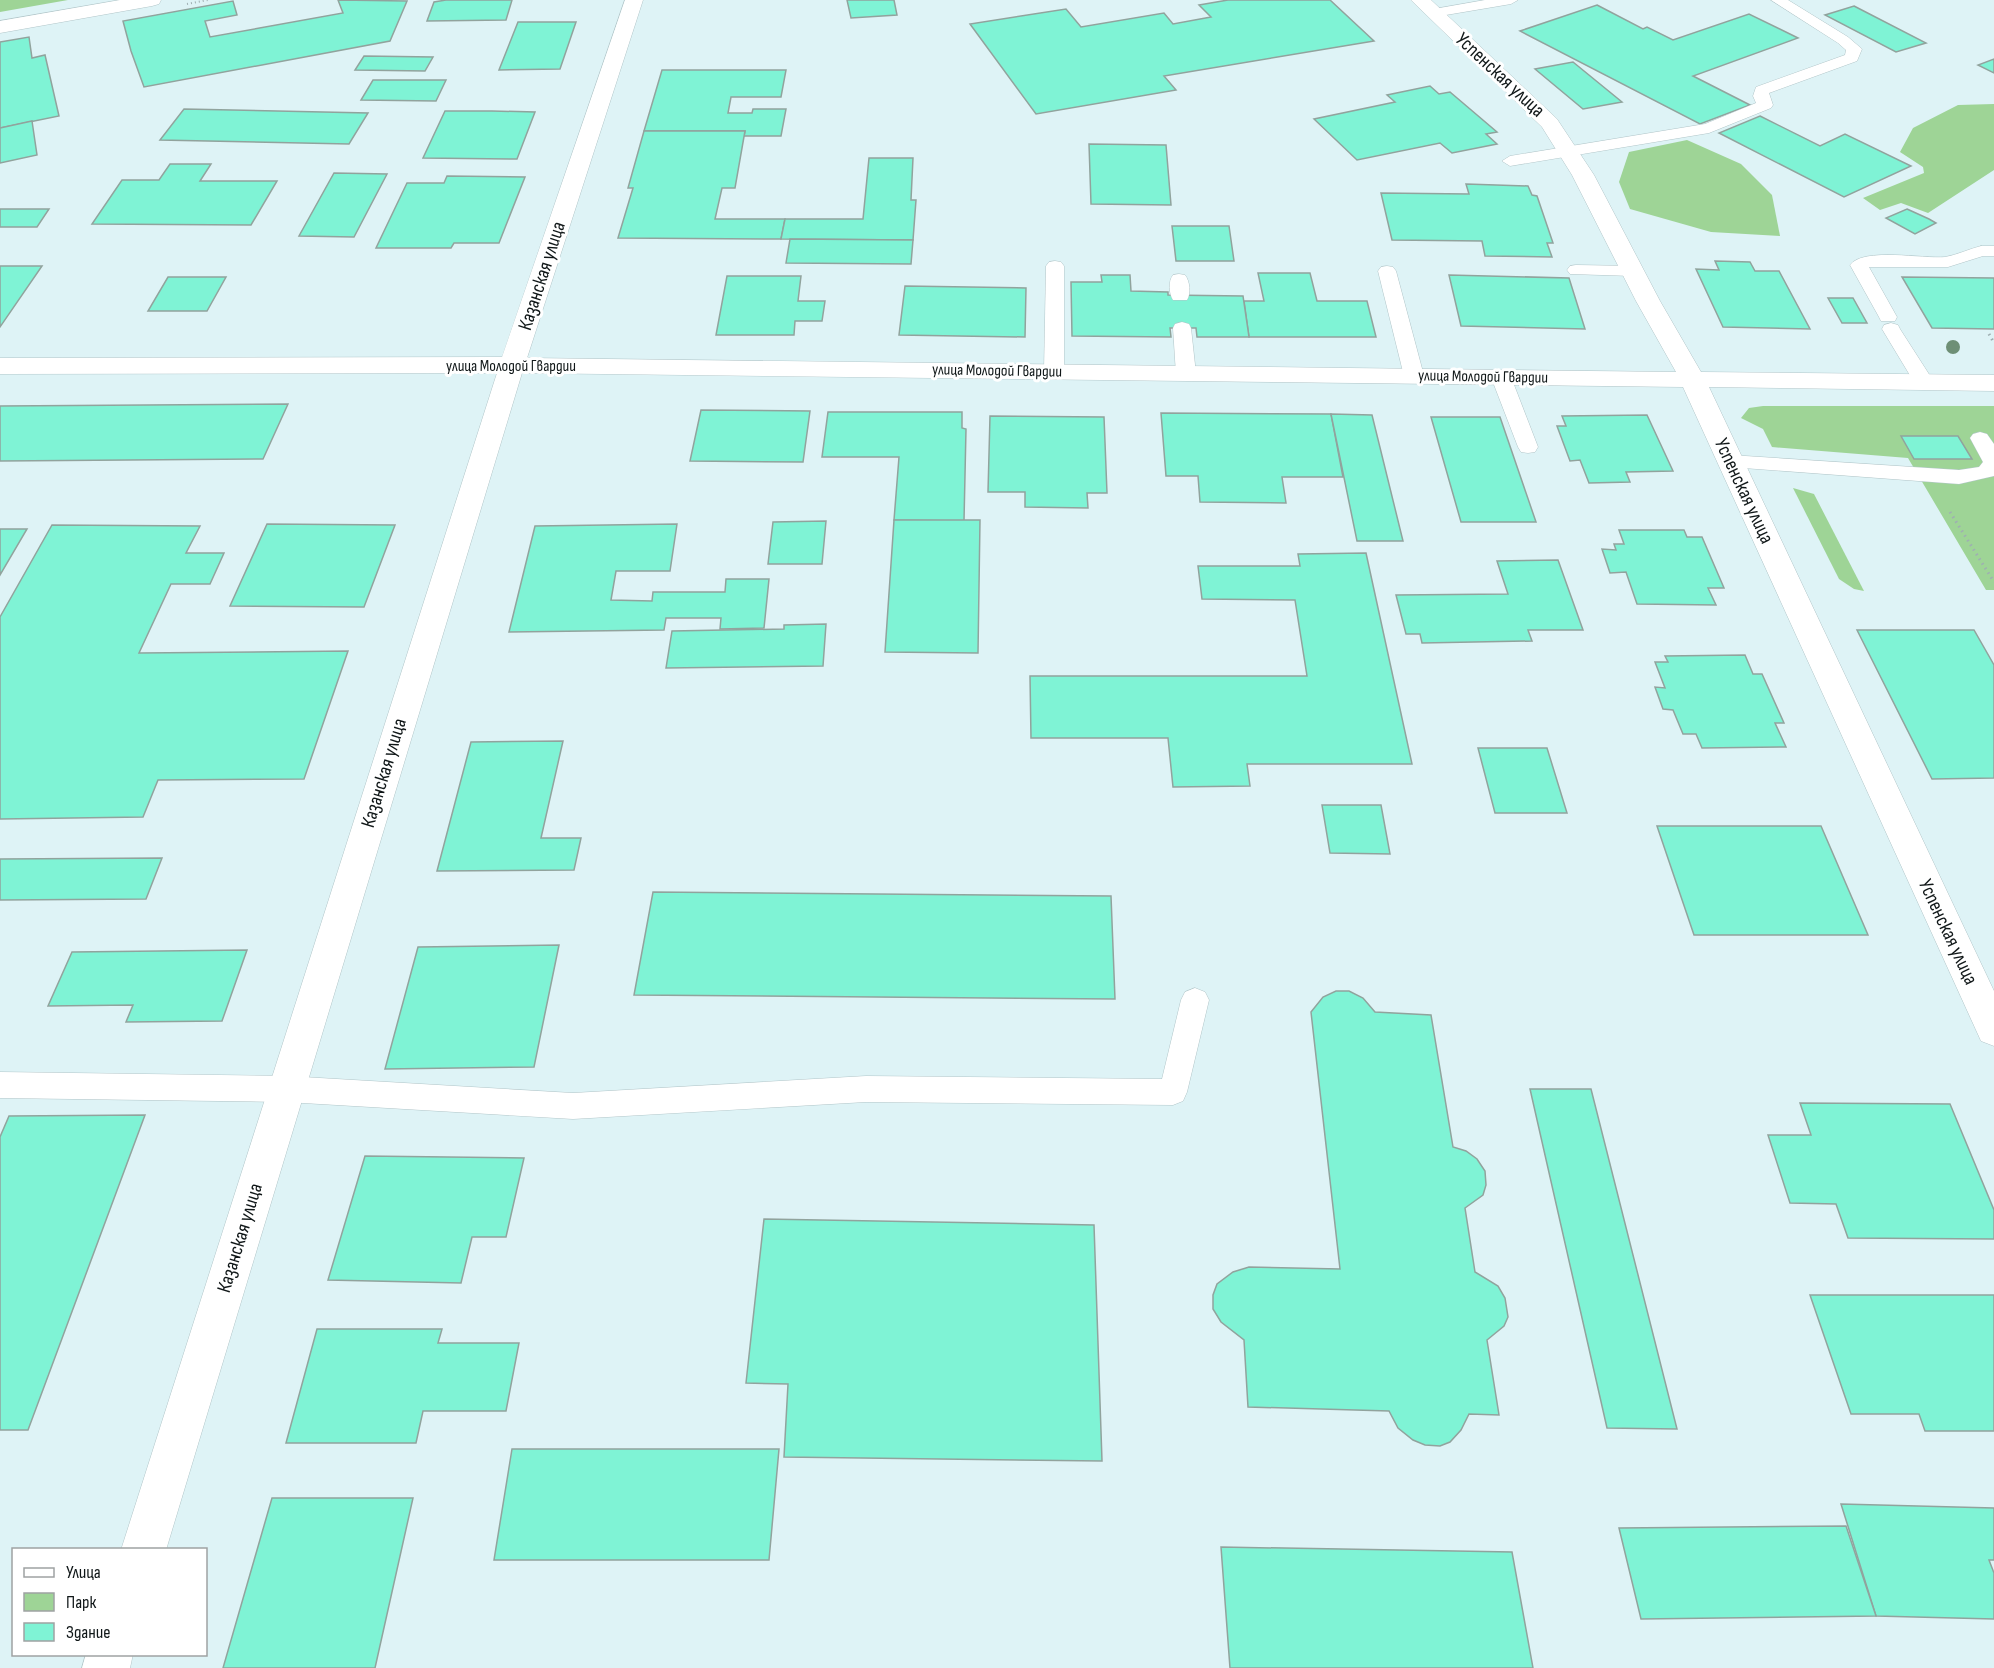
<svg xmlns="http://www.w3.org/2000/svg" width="1994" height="1668" font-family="'Sofia Sans Condensed',sans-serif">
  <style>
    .green { fill: #9ed496 }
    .building { fill: #7ff3d5; stroke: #91a39d; stroke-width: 1.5 }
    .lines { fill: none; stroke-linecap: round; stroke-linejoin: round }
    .service-casing { stroke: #b1c5c8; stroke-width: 1 }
    .minor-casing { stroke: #b1c5c8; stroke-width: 1 }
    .path-far1 { stroke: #9fafb2; stroke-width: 2; stroke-dasharray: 1 3; stroke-linecap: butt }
    .path { stroke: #9fafb2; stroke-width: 3; stroke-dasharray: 1.5 4; stroke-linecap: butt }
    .service { fill: #fff; fill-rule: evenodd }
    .minor { fill: #fff; fill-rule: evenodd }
    .tree { fill: #6e8f76 }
    .labels { text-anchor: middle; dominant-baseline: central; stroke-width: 6; stroke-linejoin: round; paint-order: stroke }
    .far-street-label { font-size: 16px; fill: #101718; stroke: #fff }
    .street-label { font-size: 20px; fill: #101718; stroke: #fff }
  </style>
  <rect width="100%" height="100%" fill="#def3f6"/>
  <g class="green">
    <polygon points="0,0 68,0 0,12"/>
    <polygon points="1994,104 1994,170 1928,213 1901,203 1880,210 1863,198 1924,173 1923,167 1900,152 1913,128 1958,105"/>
    <polygon points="1687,140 1741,164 1772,195 1780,236 1711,232 1630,209 1619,182 1629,152"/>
    <polygon points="1763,406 1994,406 1994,590 1986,590 1908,458 1772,447 1763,429 1741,418 1749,408"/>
    <polygon points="1793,488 1814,494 1864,591 1854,589 1839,579"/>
  </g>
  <g class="building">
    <polygon points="338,0 407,1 390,41 144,87 131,51 123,21 233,1 237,15 205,21 210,37 343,13"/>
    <polygon points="446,0 512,0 506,20 427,21 434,2"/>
    <polygon points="847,0 894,0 897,15 851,18"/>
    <polygon points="1228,0 1330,0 1374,41 1164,76 1176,90 1036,114 970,24 1066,9 1081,27 1164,13 1173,24 1211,17 1199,5"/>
    <polygon points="1597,5 1643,29 1647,27 1673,40 1749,14 1798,38 1693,76 1750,105 1700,124 1520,31"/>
    <polygon points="1854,6 1926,43 1896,52 1825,15"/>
    <polygon points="518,22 576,22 560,69 499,70"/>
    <polygon points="29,37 32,58 45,55 59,116 0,128 0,42"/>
    <polygon points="364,56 433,57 425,71 355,70"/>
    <polygon points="1994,59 1994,73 1978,65"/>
    <polygon points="1573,62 1622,102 1583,109 1535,69"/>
    <polygon points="662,70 786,70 781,97 731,97 728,113 752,113 753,109 786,109 781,136 744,136 745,131 644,131"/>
    <polygon points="373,80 446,80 436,101 361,100"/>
    <polygon points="1430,86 1439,94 1450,92 1497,132 1486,134 1497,144 1452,153 1440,143 1357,160 1314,119 1395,102 1387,95"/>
    <polygon points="184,109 368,113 349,144 160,140"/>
    <polygon points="445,111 492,111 535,112 517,159 423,158"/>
    <polygon points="1760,116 1820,146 1845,134 1911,166 1844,197 1719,133"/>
    <polygon points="32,121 37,155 0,163 0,128"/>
    <polygon points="644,131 745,131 735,188 722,188 715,219 785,219 781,239 618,238 633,188 628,188"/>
    <polygon points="1089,144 1166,145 1171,205 1091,204"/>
    <polygon points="869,158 913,158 911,200 916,200 913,240 781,239 785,219 863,219"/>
    <polygon points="170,164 211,164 200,181 277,181 251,225 92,224 122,180 159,180"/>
    <polygon points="334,173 387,174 354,237 299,236"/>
    <polygon points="447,176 525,177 499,243 454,243 451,248 376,248 407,183 444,183"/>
    <polygon points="1466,184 1528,186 1532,195 1537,196 1553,243 1547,243 1552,257 1485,256 1482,241 1392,240 1381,193 1469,194"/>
    <polygon points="0,209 49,209 37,227 0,227"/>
    <polygon points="1907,209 1929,219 1936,223 1915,234 1886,218"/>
    <polygon points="1172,226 1229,226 1234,261 1176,261"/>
    <polygon points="790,239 913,240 911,264 786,263"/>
    <polygon points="1715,261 1750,262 1755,271 1779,271 1810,329 1723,327 1696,269 1719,270"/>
    <polygon points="0,266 42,266 0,327"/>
    <polygon points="1258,273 1310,273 1317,301 1367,301 1376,337 1249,337 1244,301 1264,301"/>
    <polygon points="1101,275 1130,275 1131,291 1168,292 1168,295 1243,296 1249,337 1197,337 1196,328 1170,328 1171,337 1072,336 1071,282 1102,282"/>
    <polygon points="1449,275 1569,278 1585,329 1461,326"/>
    <polygon points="727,276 801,276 798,301 825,301 822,321 795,321 794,335 716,335"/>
    <polygon points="168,277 226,277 207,311 148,311"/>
    <polygon points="1902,277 1994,278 1994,329 1932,328"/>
    <polygon points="905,286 1026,288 1025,337 899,335"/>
    <polygon points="1828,298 1853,298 1867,323 1842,323"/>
    <polygon points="288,404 263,459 0,461 0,406"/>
    <polygon points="701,410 810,411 803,462 690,461"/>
    <polygon points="828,412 962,412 962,428 966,429 964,521 894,520 899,457 822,457"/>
    <polygon points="1161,413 1331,414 1343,477 1282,477 1286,503 1200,502 1198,476 1166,476"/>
    <polygon points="1331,414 1372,415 1403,541 1357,541"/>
    <polygon points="1647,415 1673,471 1626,472 1630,482 1589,483 1580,460 1570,461 1557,426 1566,426 1562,416"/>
    <polygon points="990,416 1104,417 1107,493 1087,493 1088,508 1025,507 1025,492 988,492"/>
    <polygon points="1431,417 1500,417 1536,522 1461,522"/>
    <polygon points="1901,436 1958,436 1972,459 1914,459"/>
    <polygon points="894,520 980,520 978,653 885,652"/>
    <polygon points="826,521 822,564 768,564 773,522"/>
    <polygon points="267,524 395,525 364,607 230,606"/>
    <polygon points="677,524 670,571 616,571 611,600 652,601 653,592 725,592 726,579 769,579 764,628 720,629 721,618 666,618 664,630 509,632 535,526"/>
    <polygon points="52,525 200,526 186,553 224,553 210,584 171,584 139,653 348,651 304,779 158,780 143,817 0,819 0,617"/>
    <polygon points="0,529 27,529 0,575"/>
    <polygon points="1619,530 1684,530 1687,537 1702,537 1724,588 1708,588 1716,605 1637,604 1626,572 1610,573 1602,549 1616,550 1614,544 1624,544"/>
    <polygon points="1366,553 1412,764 1247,764 1250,786 1173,787 1168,738 1031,738 1030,676 1307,676 1295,600 1202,599 1198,566 1300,566 1298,554"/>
    <polygon points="1558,560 1583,630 1528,630 1532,641 1422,643 1420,634 1406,634 1396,595 1508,594 1497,561"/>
    <polygon points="826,624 823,666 666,668 672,631 784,629 784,625"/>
    <polygon points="1857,630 1974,630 1994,665 1994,778 1932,779"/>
    <polygon points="1745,655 1753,674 1762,674 1784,723 1775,723 1786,747 1702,748 1696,734 1683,734 1673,710 1663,709 1655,687 1665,688 1655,662 1668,662 1665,656"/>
    <polygon points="563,741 541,838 581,838 574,870 437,871 471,742"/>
    <polygon points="1478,748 1547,748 1567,813 1495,813"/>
    <polygon points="1322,805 1381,805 1390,854 1330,853"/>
    <polygon points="1657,826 1821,826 1868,935 1694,935"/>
    <polygon points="162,858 146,899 0,900 0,859"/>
    <polygon points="653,892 1111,896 1115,999 634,995"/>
    <polygon points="559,945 534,1067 385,1069 418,947"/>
    <polygon points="247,950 222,1021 126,1022 133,1005 48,1006 72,952"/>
    <polygon points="1336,991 1349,991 1363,998 1375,1012 1431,1015 1453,1147 1466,1151 1477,1159 1485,1171 1486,1185 1483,1195 1465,1208 1475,1272 1498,1286 1505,1298 1508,1317 1504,1326 1487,1340 1499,1415 1469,1414 1461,1430 1450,1442 1440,1446 1425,1445 1413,1440 1398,1428 1389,1411 1248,1407 1244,1340 1221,1322 1213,1309 1213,1295 1217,1284 1233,1272 1249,1267 1340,1269 1311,1012 1323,997"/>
    <polygon points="1530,1089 1591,1089 1677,1429 1607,1428"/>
    <polygon points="1800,1103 1950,1104 1994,1210 1994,1239 1848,1238 1836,1204 1790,1203 1768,1135 1811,1135"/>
    <polygon points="145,1115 28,1430 0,1430 0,1137 9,1116"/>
    <polygon points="365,1156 524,1158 506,1237 472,1237 461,1283 328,1280"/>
    <polygon points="764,1219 1094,1225 1102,1461 784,1457 788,1384 746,1383"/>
    <polygon points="1810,1295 1994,1295 1994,1431 1925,1431 1919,1414 1851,1414"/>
    <polygon points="317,1329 442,1329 438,1343 519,1343 506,1411 423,1411 416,1443 286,1443"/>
    <polygon points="512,1449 779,1449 769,1560 494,1560"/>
    <polygon points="272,1498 413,1498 375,1668 223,1668"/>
    <polygon points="1841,1504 1994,1508 1994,1560 1989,1560 1994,1573 1994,1619 1876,1616"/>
    <polygon points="1846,1526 1876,1616 1641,1619 1619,1528"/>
    <polygon points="1221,1547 1512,1552 1533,1668 1230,1668"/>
  </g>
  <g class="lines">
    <defs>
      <g id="service">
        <polygon points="1485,0 1518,0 1511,4 1434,17 1427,13 1434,9"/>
        <polygon points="1771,0 1788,0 1848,37 1862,49 1857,61 1769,93 1773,105 1771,108 1709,133 1510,166 1502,161 1510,156 1705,124 1756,103 1753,96 1756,87 1845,55 1846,50 1838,43"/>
        <path d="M1981,246H1994V256H1983L1948,267H1869L1897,317L1895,321H1881L1879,317L1850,265C1863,247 1923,259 1945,257C1957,255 1969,249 1981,246Z"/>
        <polygon points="1055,261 1061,262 1064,266 1064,372 1061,376 1047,376 1044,372 1046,266 1049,262"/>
        <polygon points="1576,265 1633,266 1639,267 1642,271 1639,275 1633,276 1570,274 1567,270 1570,266"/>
        <polygon points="1387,266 1393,267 1396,271 1424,376 1421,380 1407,380 1404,376 1378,271 1381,267"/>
        <path d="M1179,274L1185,275C1190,281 1191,294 1187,300H1173C1169,294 1168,281 1173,275Z"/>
        <polygon points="1182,322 1189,324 1191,328 1196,374 1193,378 1179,378 1176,374 1173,328 1175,324"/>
        <polygon points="1891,323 1898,325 1900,329 1934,382 1931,386 1917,386 1914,382 1882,329 1884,325"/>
        <polygon points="1501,371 1508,373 1511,377 1538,447 1535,452 1528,453 1521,452 1518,447 1491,377 1494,373"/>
        <polygon points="1980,432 1987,434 1994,444 1994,476 1959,484 1730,467 1723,466 1720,461 1723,456 1730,455 1959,470 1979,467 1983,462 1970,438 1973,434"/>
        <polygon points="1195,988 1205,992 1209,1000 1187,1092 1183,1101 1173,1105 866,1102 573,1119 286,1102 0,1098 0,1072 286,1076 573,1093 866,1076 1162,1079 1181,1000 1185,992"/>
      </g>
      <g id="minor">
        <polygon points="120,0 161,0 159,4 152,6 0,33 0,21"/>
        <polygon points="625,0 643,0 527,358 1676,372 1636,301 1572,175 1542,127 1411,0 1431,0 1557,119 1594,175 1660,301 1701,372 1994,375 1994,391 1709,387 1994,991 1994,1046 1981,1041 1976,1030 1683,387 522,373 166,1550 121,1550 497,373 0,374 0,358 502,357"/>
        <polygon points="86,1654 133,1654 130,1668 82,1668"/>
      </g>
    </defs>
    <use href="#service" class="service-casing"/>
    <use href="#minor" class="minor-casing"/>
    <polyline class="path-far1" points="187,4 208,0"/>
    <g class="path">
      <polyline points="1989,334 1994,343"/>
      <polyline points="1950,512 1994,582"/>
    </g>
    <use href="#service" class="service"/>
    <use href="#minor" class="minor"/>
  </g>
  <circle class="tree" cx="1953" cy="347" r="7"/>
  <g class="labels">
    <g class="far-street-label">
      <text x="511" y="366">улица Молодой Гвардии</text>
      <text transform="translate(997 371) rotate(1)">улица Молодой Гвардии</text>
      <text transform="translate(1483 377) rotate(1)">улица Молодой Гвардии</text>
    </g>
    <g class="street-label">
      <text transform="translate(1500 75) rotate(43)">Успенская улица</text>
      <text transform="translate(542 276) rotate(-72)">Казанская улица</text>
      <text transform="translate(1744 491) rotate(65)">Успенская улица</text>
      <text transform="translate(384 773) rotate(-73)">Казанская улица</text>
      <text transform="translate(1948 932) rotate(65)">Успенская улица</text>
      <text transform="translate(240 1238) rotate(-73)">Казанская улица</text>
    </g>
  </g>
  <rect x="12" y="1548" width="195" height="108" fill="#ffffff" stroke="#9fa2a3" stroke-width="1.5"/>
  <rect x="24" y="1568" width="30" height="9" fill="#ffffff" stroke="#9fa2a3" stroke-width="1.5"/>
  <text x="66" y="1578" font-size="18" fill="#101718">Улица</text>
  <rect x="24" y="1593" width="30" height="18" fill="#9ed496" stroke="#9fa2a3" stroke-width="1.5"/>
  <text x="66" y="1608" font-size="18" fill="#101718">Парк</text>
  <rect x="24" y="1623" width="30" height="18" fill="#7ff3d5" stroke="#9fa2a3" stroke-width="1.5"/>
  <text x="66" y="1638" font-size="18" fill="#101718">Здание</text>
</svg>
